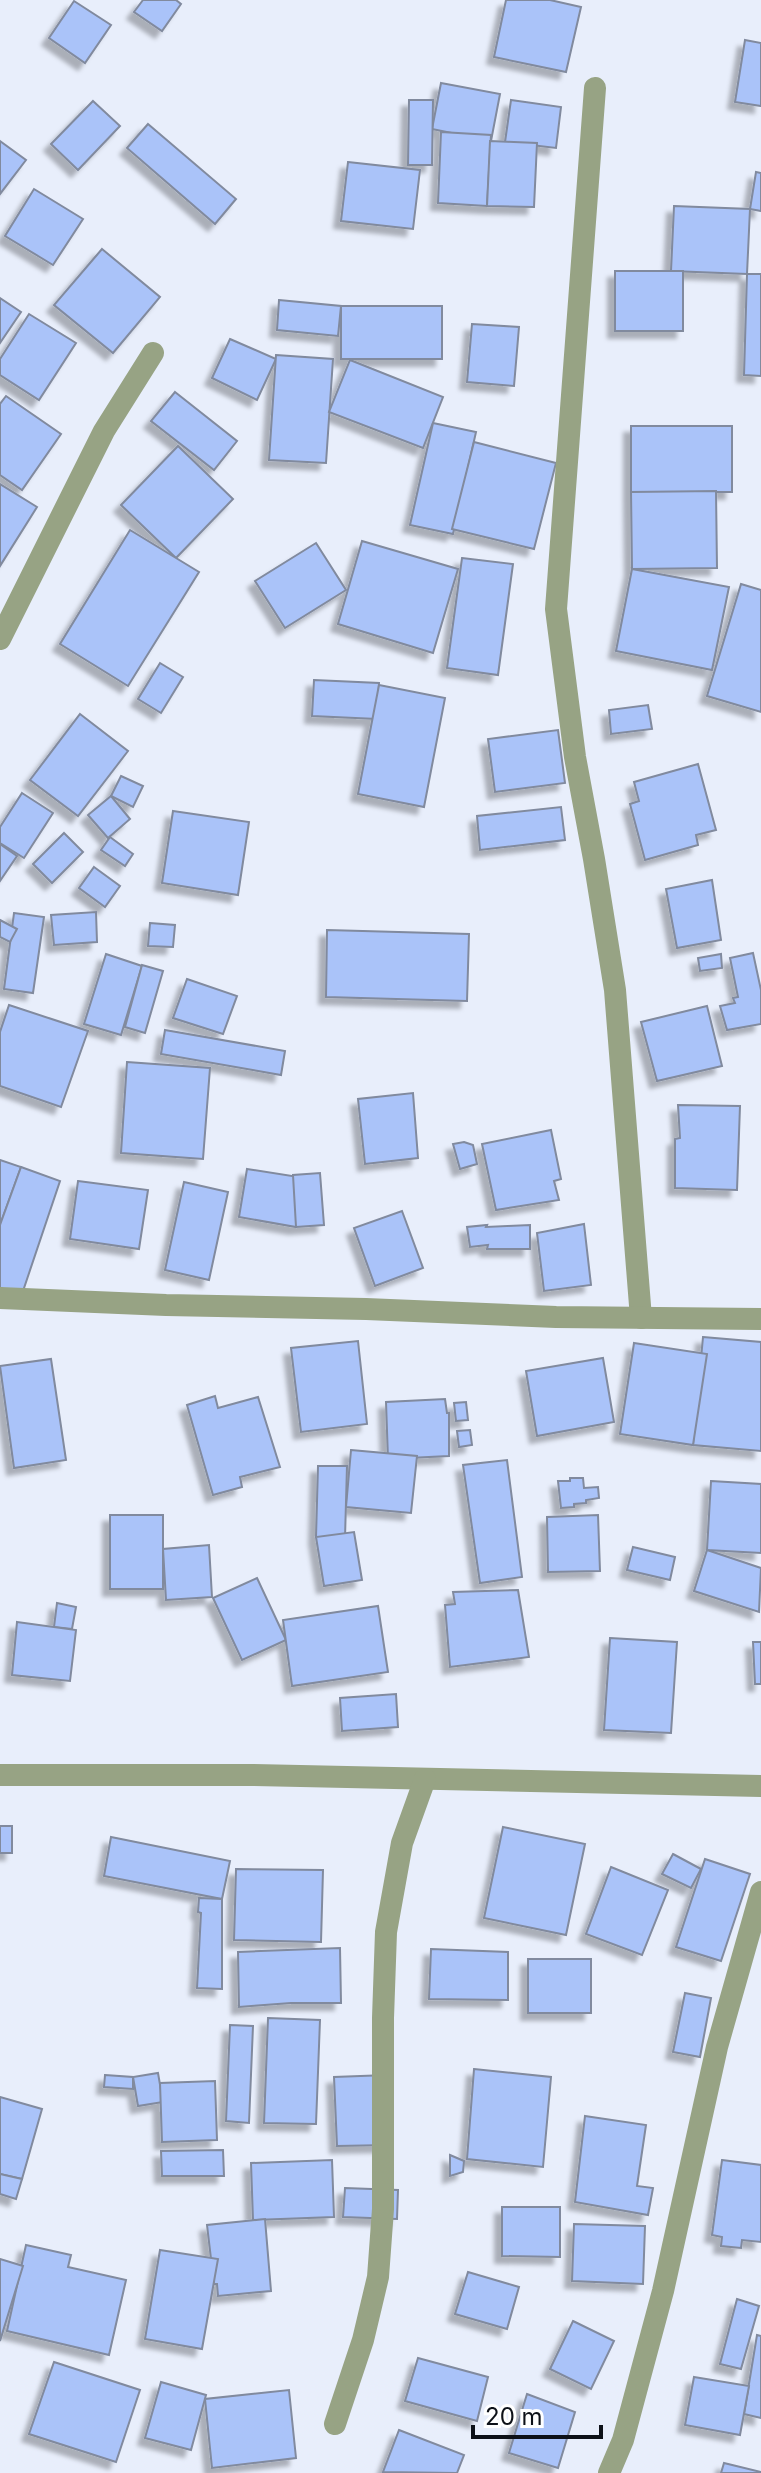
<svg xmlns="http://www.w3.org/2000/svg" width="761" height="2473" font-family="Inter,sans-serif">
  <style>
    .building { fill: #aac3f9; stroke: #818a9e; stroke-width: 2; filter: url(#shadow) }
    .lines { fill: none; stroke-linecap: round; stroke-linejoin: round }
    .minor { stroke: #97a384; stroke-width: 22 }
  </style>
  <defs>
    <filter id="shadow"><feDropShadow dx="-7" dy="7" stdDeviation="2" flood-color="#0004"/></filter>
  </defs>
  <rect width="100%" height="100%" fill="#e8eefb"/>
  <g class="building">
    <polygon points="143,0 176,0 181,4 162,31 134,12"/>
    <polygon points="506,0 550,0 581,7 566,72 494,57"/>
    <polygon points="74,1 111,25 85,63 49,38"/>
    <polygon points="745,40 761,43 761,106 735,102"/>
    <polygon points="441,83 500,94 491,141 432,129"/>
    <polygon points="409,100 433,100 432,165 408,165"/>
    <polygon points="511,100 561,107 556,148 505,142"/>
    <polygon points="93,101 120,126 78,170 51,144"/>
    <polygon points="148,124 236,199 215,224 127,148"/>
    <polygon points="441,132 491,135 487,206 438,203"/>
    <polygon points="0,141 26,160 0,194"/>
    <polygon points="490,141 537,143 534,207 487,206"/>
    <polygon points="348,162 420,170 413,229 341,221"/>
    <polygon points="756,172 761,173 761,211 750,209"/>
    <polygon points="34,189 83,219 53,265 5,236"/>
    <polygon points="674,206 750,209 747,274 671,271"/>
    <polygon points="102,249 160,297 113,353 54,305"/>
    <rect x="615" y="271" width="68" height="60"/>
    <polygon points="747,274 761,274 761,376 744,375"/>
    <polygon points="0,298 21,312 0,343"/>
    <polygon points="279,300 341,306 338,336 277,330"/>
    <rect x="341" y="306" width="101" height="53"/>
    <polygon points="29,314 76,343 39,400 0,375 0,359"/>
    <polygon points="472,324 519,327 514,386 467,382"/>
    <polygon points="230,339 276,359 257,400 212,378"/>
    <polygon points="276,355 333,359 326,463 269,460"/>
    <polygon points="350,360 443,397 423,448 329,412"/>
    <polygon points="175,392 237,441 214,470 151,421"/>
    <polygon points="6,396 61,434 22,490 0,475 0,404"/>
    <polygon points="433,423 476,432 453,534 410,525"/>
    <rect x="631" y="426" width="101" height="66"/>
    <polygon points="474,442 556,463 534,549 452,529"/>
    <polygon points="178,446 233,499 176,558 121,505"/>
    <polygon points="0,484 37,507 0,566"/>
    <polygon points="716,491 717,568 632,569 631,492"/>
    <polygon points="130,530 199,572 128,686 60,644"/>
    <polygon points="362,541 458,569 433,653 338,624"/>
    <polygon points="316,543 346,590 285,628 255,581"/>
    <polygon points="462,558 513,564 498,675 447,668"/>
    <polygon points="632,569 729,587 712,670 616,651"/>
    <polygon points="741,584 761,590 761,712 707,696"/>
    <polygon points="160,663 183,677 161,713 138,699"/>
    <polygon points="314,680 379,683 377,719 312,716"/>
    <polygon points="379,685 445,698 424,807 358,794"/>
    <polygon points="648,705 652,729 611,734 609,710"/>
    <polygon points="80,714 128,751 78,816 30,780"/>
    <polygon points="558,730 565,783 495,792 488,739"/>
    <polygon points="698,764 716,830 696,835 698,845 645,860 630,804 639,801 634,782"/>
    <polygon points="121,776 143,786 133,807 111,796"/>
    <polygon points="22,793 53,813 24,858 0,843 0,827"/>
    <polygon points="111,796 130,819 108,838 88,815"/>
    <polygon points="561,807 565,840 480,850 477,816"/>
    <polygon points="173,811 249,822 238,895 162,883"/>
    <polygon points="64,833 83,852 52,883 33,864"/>
    <polygon points="110,837 133,854 125,866 101,850"/>
    <polygon points="0,844 17,856 0,881"/>
    <polygon points="94,867 120,886 105,907 79,888"/>
    <polygon points="712,880 721,940 677,948 666,889"/>
    <polygon points="96,912 97,942 54,945 51,915"/>
    <polygon points="14,913 44,917 33,993 4,989"/>
    <polygon points="0,920 17,929 10,942 0,937"/>
    <polygon points="150,923 175,925 173,947 148,946"/>
    <polygon points="327,930 469,934 467,1001 326,997"/>
    <polygon points="753,953 761,990 761,1024 727,1030 720,1006 735,1003 733,998 738,997 730,958"/>
    <polygon points="106,954 142,966 121,1035 84,1024"/>
    <polygon points="721,954 722,968 700,971 698,958"/>
    <polygon points="142,965 163,971 145,1033 125,1027"/>
    <polygon points="187,979 237,996 223,1034 173,1018"/>
    <polygon points="9,1005 88,1031 61,1107 0,1086 0,1032"/>
    <polygon points="707,1006 722,1066 657,1081 641,1022"/>
    <polygon points="165,1030 285,1051 281,1075 161,1054"/>
    <polygon points="127,1062 210,1068 203,1159 121,1153"/>
    <polygon points="413,1093 418,1158 365,1164 358,1099"/>
    <polygon points="678,1105 740,1106 737,1190 675,1188 675,1139 680,1138"/>
    <polygon points="551,1130 561,1179 554,1181 559,1200 496,1210 482,1144"/>
    <polygon points="464,1142 473,1145 477,1164 460,1169 453,1144"/>
    <polygon points="0,1160 21,1167 0,1225"/>
    <polygon points="21,1167 60,1181 22,1294 0,1288 0,1225"/>
    <polygon points="247,1169 305,1178 296,1227 239,1217"/>
    <polygon points="320,1173 324,1225 296,1227 293,1175"/>
    <polygon points="78,1181 148,1190 139,1249 70,1239"/>
    <polygon points="184,1182 228,1192 209,1280 165,1270"/>
    <polygon points="402,1211 423,1268 375,1286 354,1228"/>
    <polygon points="584,1224 591,1285 544,1291 537,1233"/>
    <polygon points="487,1225 486,1227 530,1225 530,1249 487,1249 488,1245 470,1247 467,1227"/>
    <polygon points="703,1337 761,1342 761,1451 693,1445"/>
    <polygon points="358,1341 367,1424 301,1432 291,1348"/>
    <polygon points="634,1343 707,1354 693,1445 620,1434"/>
    <polygon points="603,1358 614,1422 537,1436 526,1371"/>
    <polygon points="51,1359 66,1460 14,1468 0,1366"/>
    <polygon points="215,1396 218,1408 258,1397 280,1467 240,1477 242,1487 213,1495 187,1405"/>
    <polygon points="445,1399 447,1413 449,1413 449,1456 388,1459 386,1402"/>
    <polygon points="466,1402 468,1420 456,1421 454,1403"/>
    <polygon points="470,1430 472,1445 459,1447 457,1431"/>
    <polygon points="351,1450 417,1456 411,1513 346,1507"/>
    <polygon points="507,1460 522,1577 480,1583 463,1465"/>
    <polygon points="318,1466 347,1466 345,1538 316,1537"/>
    <polygon points="570,1478 583,1478 584,1488 598,1487 599,1498 586,1500 586,1503 574,1504 574,1507 561,1508 558,1481 570,1481"/>
    <polygon points="711,1481 761,1484 761,1553 707,1550"/>
    <rect x="110" y="1515" width="53" height="74"/>
    <polygon points="598,1515 600,1571 548,1572 547,1517"/>
    <polygon points="354,1532 362,1580 324,1586 316,1537"/>
    <polygon points="209,1545 212,1597 166,1600 163,1549"/>
    <polygon points="633,1547 675,1557 670,1580 627,1570"/>
    <polygon points="707,1550 761,1568 759,1612 694,1591"/>
    <polygon points="257,1578 286,1640 242,1660 213,1598"/>
    <polygon points="518,1590 529,1657 450,1667 445,1605 455,1604 453,1592"/>
    <polygon points="57,1603 76,1607 72,1629 54,1627"/>
    <polygon points="378,1606 388,1672 292,1686 283,1620"/>
    <polygon points="17,1622 76,1630 70,1681 12,1675"/>
    <polygon points="610,1638 677,1642 671,1733 604,1730"/>
    <polygon points="753,1642 761,1642 761,1684 755,1684"/>
    <polygon points="396,1694 398,1727 342,1731 340,1698"/>
    <rect x="0" y="1826" width="12" height="27"/>
    <polygon points="503,1827 585,1844 566,1935 484,1918"/>
    <polygon points="111,1837 230,1861 222,1899 104,1876"/>
    <polygon points="673,1854 701,1869 691,1888 662,1874"/>
    <polygon points="705,1859 750,1874 721,1961 676,1947"/>
    <polygon points="611,1867 668,1890 642,1955 586,1934"/>
    <polygon points="236,1869 323,1870 321,1942 234,1940"/>
    <polygon points="199,1898 222,1899 222,1989 197,1988 201,1913 198,1912"/>
    <polygon points="340,1948 341,2003 291,2003 239,2007 238,1952"/>
    <polygon points="431,1949 508,1952 508,2000 429,1999"/>
    <rect x="528" y="1959" width="63" height="54"/>
    <polygon points="685,1993 711,1998 700,2057 673,2052"/>
    <polygon points="268,2018 320,2020 316,2124 264,2123"/>
    <polygon points="230,2025 253,2026 249,2123 226,2121"/>
    <polygon points="474,2069 551,2077 543,2167 467,2159"/>
    <polygon points="158,2073 163,2102 138,2106 133,2077"/>
    <polygon points="105,2075 133,2077 133,2089 104,2087"/>
    <polygon points="387,2075 389,2145 337,2146 334,2077"/>
    <polygon points="215,2081 217,2140 162,2142 160,2083"/>
    <polygon points="0,2097 42,2109 22,2179 0,2174"/>
    <polygon points="585,2116 646,2125 637,2186 653,2188 648,2215 575,2202"/>
    <polygon points="223,2150 224,2176 162,2176 161,2151"/>
    <polygon points="450,2155 464,2161 463,2172 450,2176"/>
    <polygon points="332,2160 334,2217 253,2220 251,2163"/>
    <polygon points="722,2160 761,2165 761,2242 742,2240 741,2248 721,2246 722,2237 712,2235"/>
    <polygon points="0,2174 22,2179 16,2199 0,2194"/>
    <polygon points="345,2188 398,2190 397,2219 343,2217"/>
    <polygon points="502,2207 560,2207 560,2257 502,2256"/>
    <polygon points="265,2219 271,2291 218,2296 217,2284 214,2284 207,2225"/>
    <polygon points="574,2224 645,2226 643,2284 572,2281"/>
    <polygon points="26,2245 71,2255 68,2267 126,2280 109,2355 7,2331"/>
    <polygon points="160,2250 218,2259 202,2349 145,2339"/>
    <polygon points="0,2259 23,2266 0,2341"/>
    <polygon points="468,2272 519,2287 507,2329 455,2314"/>
    <polygon points="737,2299 759,2306 741,2369 720,2364"/>
    <polygon points="573,2321 614,2341 591,2389 550,2369"/>
    <polygon points="757,2335 761,2336 761,2418 744,2414"/>
    <polygon points="418,2358 488,2377 477,2421 405,2401"/>
    <polygon points="54,2362 140,2390 116,2462 29,2434"/>
    <polygon points="694,2377 749,2386 740,2435 685,2425"/>
    <polygon points="161,2382 206,2395 191,2450 145,2438"/>
    <polygon points="289,2390 296,2458 212,2468 205,2399"/>
    <polygon points="527,2394 575,2412 558,2468 509,2453"/>
    <polygon points="399,2430 464,2455 457,2473 383,2472"/>
    <polygon points="724,2463 761,2472 761,2473 721,2473"/>
  </g>
  <g class="lines">
    <g class="minor">
      <polyline points="595,88 556,609 575,757 594,859 615,990 641,1318"/>
      <polyline points="0,639 104,431 153,353"/>
      <polyline points="0,1298 166,1305 366,1309 556,1317 761,1319"/>
      <polyline points="0,1775 253,1775 761,1786"/>
      <polyline points="335,2424 363,2340 378,2277 383,2209 383,2018 386,1932 402,1843 425,1779"/>
      <polyline points="609,2473 623,2440 663,2291 717,2047 761,1892"/>
    </g>
  </g>
  <path d="M473 2425v12h128v-12" fill="none" stroke="#0d1118" stroke-width="4"/>
  <text x="485" y="2425" font-size="24" fill="#0d1118" stroke="#ffffff" stroke-width="6" paint-order="stroke">20 m</text>
</svg>
